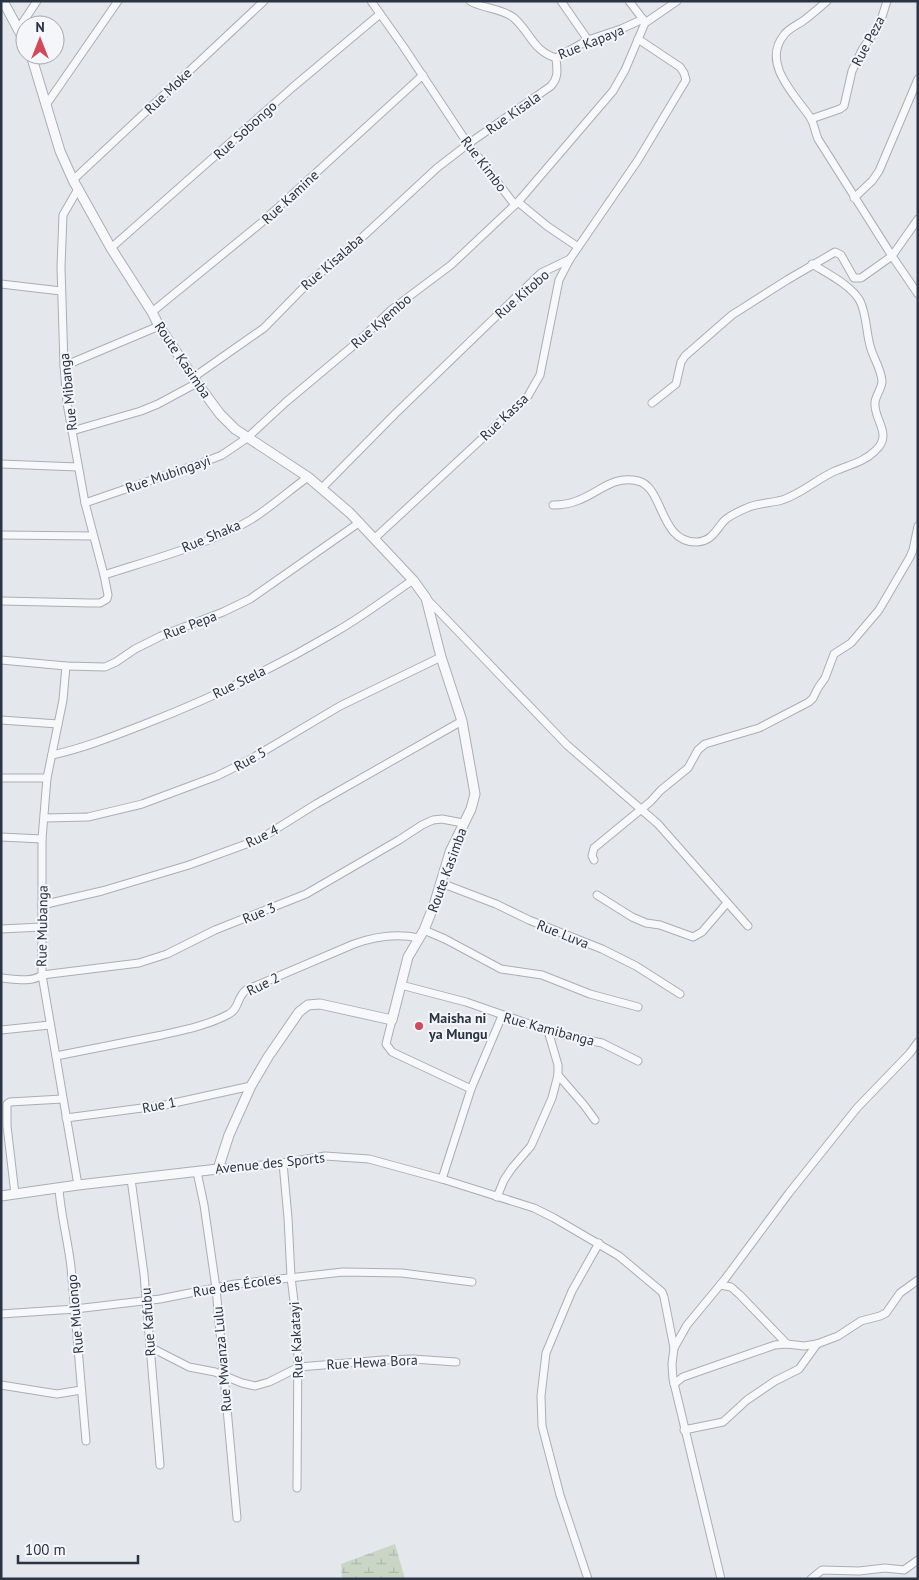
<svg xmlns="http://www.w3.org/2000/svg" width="919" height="1580" font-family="'PT Sans',sans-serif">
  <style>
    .wetland { fill: url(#wetland-marsh) }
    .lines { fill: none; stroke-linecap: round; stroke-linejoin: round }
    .minor-casing { stroke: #a9aeb7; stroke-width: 9 }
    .tertiary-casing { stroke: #a9aeb7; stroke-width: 11 }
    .minor { stroke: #f7f8fa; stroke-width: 7 }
    .tertiary { stroke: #f7f8fa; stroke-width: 9 }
    .poi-dot { fill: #d1495b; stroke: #f4f6f9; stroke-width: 2 }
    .labels { text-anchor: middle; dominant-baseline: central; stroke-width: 4; stroke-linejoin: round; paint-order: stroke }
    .street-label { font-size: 14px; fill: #2b3445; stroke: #f4f6f9 }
    .poi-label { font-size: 14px; font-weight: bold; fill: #2b3445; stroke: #f4f6f9; text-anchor: start }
  </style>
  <defs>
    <pattern id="wetland-marsh" width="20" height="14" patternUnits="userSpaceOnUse" patternTransform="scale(1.25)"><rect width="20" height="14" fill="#c9d6c5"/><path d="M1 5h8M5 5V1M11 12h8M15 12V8" fill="none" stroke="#adb8ab"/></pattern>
  </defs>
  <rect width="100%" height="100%" fill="#e4e7ec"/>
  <polygon class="wetland" points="395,1544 405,1579 342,1579 341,1564"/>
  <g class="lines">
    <defs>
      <g id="minor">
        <polyline points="371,1 403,46 468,144 515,205"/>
        <path d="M470,1C483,9 502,8 514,18C530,32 533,51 556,58L588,40L621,29L643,19"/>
        <polyline points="561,1 588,40"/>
        <polyline points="629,1 645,22"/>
        <path d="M827,1C819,8 811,15 803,21C797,25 788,29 784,35C761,63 795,95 810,117C814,123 815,132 818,139L892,256L918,294"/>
        <polyline points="645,23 677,1"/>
        <polyline points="19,28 37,1"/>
        <polyline points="46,105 118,1"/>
        <polyline points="811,119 840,109 844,106 852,71 862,50 880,23 887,1"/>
        <polyline points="73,180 264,1"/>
        <polyline points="854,198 872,181 879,171 918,79"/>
        <polyline points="518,202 547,226 578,247"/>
        <polyline points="111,248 293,87 380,14"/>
        <polyline points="1,284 61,291"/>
        <polyline points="152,312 261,223 423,75"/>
        <polyline points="64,366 159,326"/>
        <path d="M194,377L264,328L310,281L343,255L437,168L468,144L551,86C559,77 557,70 556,58"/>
        <polyline points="652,403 676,384 681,362 685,356 732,315 787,280 835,252 841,255 854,278 861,278 892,256 918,219"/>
        <polyline points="72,431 141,411 158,404 197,383"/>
        <polyline points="1,464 78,467"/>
        <polyline points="322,488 395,414 541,273 570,259 638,160 686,80 684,73 680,67 638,39"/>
        <polyline points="85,503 207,461 222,455 247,438 286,402 360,340 391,310 451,265 518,202 613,91 625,70 645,23"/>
        <path d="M553,505C563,505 570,504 579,500C600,492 613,475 638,481C664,487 659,543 697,542C711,541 715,532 723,522C729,515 740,511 749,507C760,503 771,503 782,500C801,494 817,479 835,471C849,465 864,462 875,451C894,434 873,420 875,402C876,395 882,388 882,381C881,369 874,359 871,349C866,334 867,315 860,301C851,285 828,274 812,264"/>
        <polyline points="1,535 93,536"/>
        <polyline points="375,538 528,396 540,375 559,280 570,259"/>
        <path d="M104,575C150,560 211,544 252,519C272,506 290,490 308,477"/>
        <polyline points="426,598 567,745 658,824 748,926"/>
        <polyline points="1,601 90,603 100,603 107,599 108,595 104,575 85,503 67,403 64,366 61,267 63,215 78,189"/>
        <polyline points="1,660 66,666 105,667 116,662 135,649 161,636 223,612 250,599 360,522"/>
        <polyline points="66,666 63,700 47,778 42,839 42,975 78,1185"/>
        <polyline points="1,720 58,724"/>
        <path d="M52,755C84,748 114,736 145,724C212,698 276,667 337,631C363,616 388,597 413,580"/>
        <polyline points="1,778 47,778"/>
        <polyline points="45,818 88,817 142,804 217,776 249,760 340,706 441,657"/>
        <polyline points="1,837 42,839"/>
        <polyline points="594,860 592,856 594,848 650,802 661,790 688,768 698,750 705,744 759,728 809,702 813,698 818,688 825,678 834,654 851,643 879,610 910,557 913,550 918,526"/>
        <polyline points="441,883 496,904 529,920 602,949 636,966 680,994"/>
        <polyline points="597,895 632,917 646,923 660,925 693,937 702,932 727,903"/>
        <polyline points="42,905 102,891 189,865 260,839 316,804 462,721"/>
        <polyline points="1,929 42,927"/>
        <polyline points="424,930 445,939 501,969 542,975 590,994 638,1007"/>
        <path d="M1,978C14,979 31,983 42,975L139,963L167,954L215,930L306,894L399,840L422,825L433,820L442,819L463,823"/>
        <polyline points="401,985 466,1002 558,1034 602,1043 638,1061"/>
        <polyline points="392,1020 386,1044 392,1052 471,1089"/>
        <polyline points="1,1030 50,1025"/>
        <path d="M56,1056C92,1049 127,1042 162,1035C184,1030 209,1025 229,1014C239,1009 237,997 246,990L354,944C376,936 396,933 419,938"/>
        <polyline points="558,1075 584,1105 595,1120"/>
        <polyline points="66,1118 165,1105 251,1086"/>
        <polyline points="283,1163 288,1218 291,1277 298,1334 297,1488"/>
        <polyline points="218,1169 283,1163 325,1156 369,1159 442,1179 534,1208 554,1218 619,1256 662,1292 664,1297 674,1348 672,1364 673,1379 721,1579"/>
        <polyline points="197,1172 204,1205 216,1288 237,1518"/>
        <polyline points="131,1179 144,1274 160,1465"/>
        <polyline points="442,1179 471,1089 502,1016"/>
        <path d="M59,1189C61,1216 68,1241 71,1267L86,1441"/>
        <polyline points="15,1194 7,1126 7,1104 10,1102 62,1099"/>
        <polyline points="497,1197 504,1180 512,1168 531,1146 552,1098 558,1075 558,1065 548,1031"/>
        <polyline points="720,1285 731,1287 740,1295 787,1344"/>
        <polyline points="1,1314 75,1309 160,1299 235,1284 343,1272 402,1273 472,1282"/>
        <polyline points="150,1347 189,1367 215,1372 242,1383 255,1386 269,1382 299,1367 383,1360 413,1359 456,1362"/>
        <polyline points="674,1348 687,1325 725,1279 789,1193 857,1108 910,1053 918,1042"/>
        <polyline points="674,1384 683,1377 775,1345 787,1344 804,1346 817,1344 838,1336 861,1321 880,1316 886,1313 900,1293 918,1280"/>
        <polyline points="1,1385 57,1394 81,1390"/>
        <polyline points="684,1430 723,1422 747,1400 775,1381 799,1369 817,1344"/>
        <polyline points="588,1579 560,1495 542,1426 541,1396 546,1353 572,1291 599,1243"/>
        <polyline points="811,1579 822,1570 859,1571 885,1568 904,1570 918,1560"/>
      </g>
      <g id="tertiary">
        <polyline points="3,1 25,42"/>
        <polyline points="1,1196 78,1185 218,1169 229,1135 251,1086 268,1057 299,1012 308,1005 320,1004 392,1020 408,957 424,930 434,905 450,852 471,809 475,794 462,721 441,657 426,598 413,580 350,513 308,477 235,429 220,414 197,383 159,326 152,312 111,248 73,180 60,151 31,55"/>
      </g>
    </defs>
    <use href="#minor" class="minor-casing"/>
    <use href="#tertiary" class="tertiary-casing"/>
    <use href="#minor" class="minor"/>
    <use href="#tertiary" class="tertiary"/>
  </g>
  <circle class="poi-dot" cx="419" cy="1026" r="5"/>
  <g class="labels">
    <g class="street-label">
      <text transform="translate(868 41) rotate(-62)">Rue Peza</text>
      <text transform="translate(591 42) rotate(-22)">Rue Kapaya</text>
      <text transform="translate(168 91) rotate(-44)">Rue Moke</text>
      <text transform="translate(513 113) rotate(-35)">Rue Kisala</text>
      <text transform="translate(245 130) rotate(-42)">Rue Sobongo</text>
      <text transform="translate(484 164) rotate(53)">Rue Kimbo</text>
      <text transform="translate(290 197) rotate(-43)">Rue Kamine</text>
      <text transform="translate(332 262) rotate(-41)">Rue Kisalaba</text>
      <text transform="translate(522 294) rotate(-41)">Rue Kitobo</text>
      <text transform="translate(381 321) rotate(-41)">Rue Kyembo</text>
      <text transform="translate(183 360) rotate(56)">Route Kasimba</text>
      <text transform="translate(68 392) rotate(-96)">Rue Mibanga</text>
      <text transform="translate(504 417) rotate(-44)">Rue Kassa</text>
      <text transform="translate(168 474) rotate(-19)">Rue Mubingayi</text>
      <text transform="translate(211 536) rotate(-23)">Rue Shaka</text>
      <text transform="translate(190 625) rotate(-21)">Rue Pepa</text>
      <text transform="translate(239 682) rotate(-26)">Rue Stela</text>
      <text transform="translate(250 759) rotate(-29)">Rue 5</text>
      <text transform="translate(262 836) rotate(-26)">Rue 4</text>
      <text transform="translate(447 870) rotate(-70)">Route Kasimba</text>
      <text transform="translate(259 913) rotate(-22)">Rue 3</text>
      <text transform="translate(42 926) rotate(-89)">Rue Mubanga</text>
      <text transform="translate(563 934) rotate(22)">Rue Luva</text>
      <text transform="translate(263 984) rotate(-26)">Rue 2</text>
      <text transform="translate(549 1029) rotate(15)">Rue Kamibanga</text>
      <text transform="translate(159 1105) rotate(-11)">Rue 1</text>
      <text transform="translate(270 1163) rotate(-6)">Avenue des Sports</text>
      <text transform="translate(237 1285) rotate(-9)">Rue des Écoles</text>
      <text transform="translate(75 1314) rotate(-95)">Rue Mulongo</text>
      <text transform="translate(148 1322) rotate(-94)">Rue Kafubu</text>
      <text transform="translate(296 1340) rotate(-93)">Rue Kakatayi</text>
      <text transform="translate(222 1359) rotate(-95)">Rue Mwanza Lulu</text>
      <text transform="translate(372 1362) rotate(-3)">Rue Hewa Bora</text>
    </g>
    <g class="poi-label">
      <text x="429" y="1018">Maisha ni<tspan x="429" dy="16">ya Mungu</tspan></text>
    </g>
  </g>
  <rect width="919" height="1580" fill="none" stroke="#2b3445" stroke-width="5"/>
  <g transform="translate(40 40)"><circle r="24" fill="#f4f6f9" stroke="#a4a8b1"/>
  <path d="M0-4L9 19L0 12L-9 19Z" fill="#d1495b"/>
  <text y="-8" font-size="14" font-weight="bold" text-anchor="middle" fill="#2b3445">N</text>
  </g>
  <path d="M18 1555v8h120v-8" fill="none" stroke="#2b3445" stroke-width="2.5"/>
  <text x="25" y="1555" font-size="15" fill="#2b3445" stroke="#f4f6f9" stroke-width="4" paint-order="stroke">100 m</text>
</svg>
